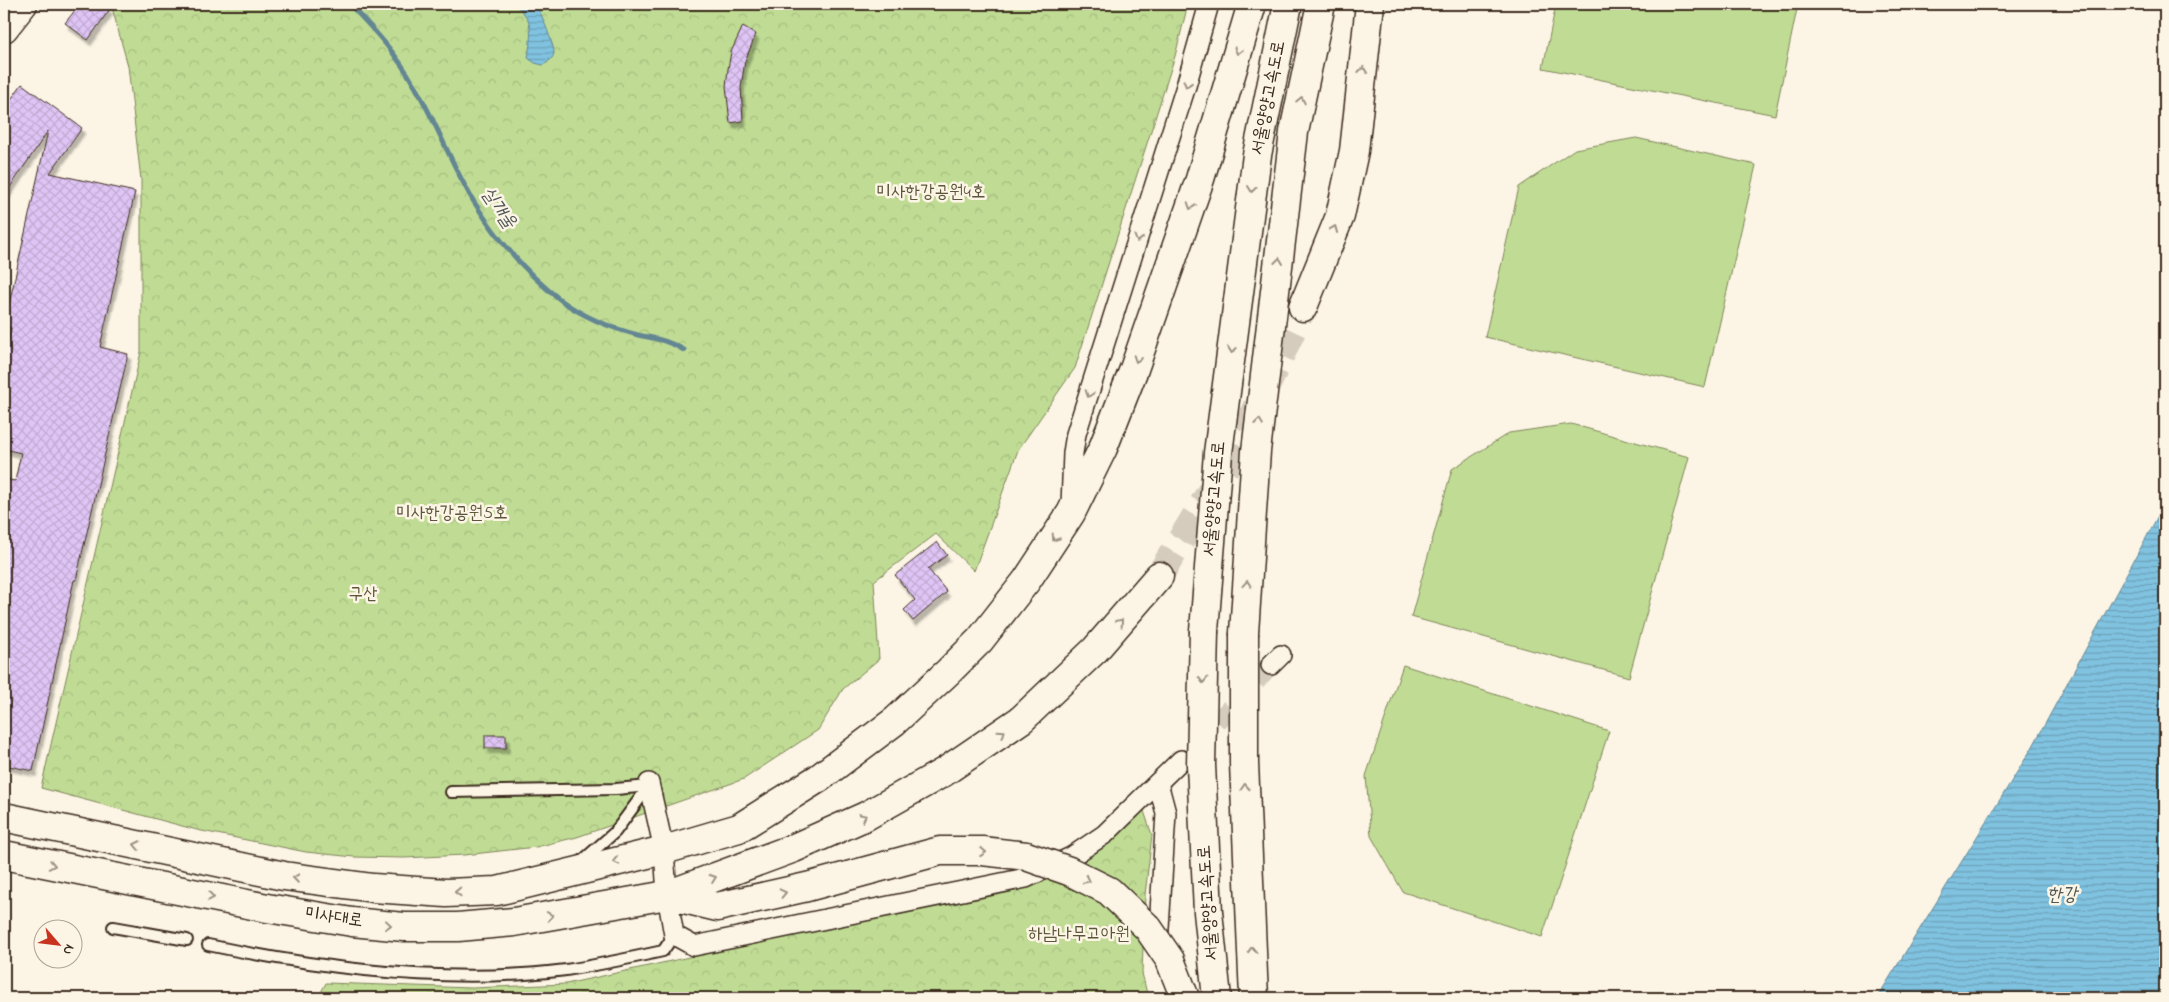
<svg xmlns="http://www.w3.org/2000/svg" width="2169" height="1002" font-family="'Indie Flower','Poor Story',sans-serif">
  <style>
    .grass { fill: #c0dc94; stroke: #7e8359 }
    .forest { fill: url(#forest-crowns); stroke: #7e8359 }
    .water { fill: url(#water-rules); stroke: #648693 }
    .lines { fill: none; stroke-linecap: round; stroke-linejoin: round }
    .stream { stroke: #648693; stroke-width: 5 }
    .building { fill: url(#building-cross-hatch); stroke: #3b2a1e; filter: url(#shadow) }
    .street-tunnel { stroke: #d5ccbd; stroke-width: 19; stroke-dasharray: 19 9; stroke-linecap: butt }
    .highway-tunnel { stroke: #d5ccbd; stroke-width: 28; stroke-dasharray: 28 14; stroke-linecap: butt }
    .lane-casing { stroke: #3b2a1e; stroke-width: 14 }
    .street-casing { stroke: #3b2a1e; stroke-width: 22 }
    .secondary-casing { stroke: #3b2a1e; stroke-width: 31 }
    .primary-casing { stroke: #3b2a1e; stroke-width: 31 }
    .highway-casing { stroke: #3b2a1e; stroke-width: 31 }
    .lane { stroke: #fcf5e5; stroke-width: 10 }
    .street { stroke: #fcf5e5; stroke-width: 19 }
    .secondary { stroke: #fcf5e5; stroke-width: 28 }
    .primary { stroke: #fcf5e5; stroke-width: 28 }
    .highway { stroke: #fcf5e5; stroke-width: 28 }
    .highway-bridge-casing { stroke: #3b2a1e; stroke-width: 31; stroke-linecap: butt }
    .highway-bridge { stroke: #fcf5e5; stroke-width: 28 }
    .oneway { stroke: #9c9082 }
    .labels { text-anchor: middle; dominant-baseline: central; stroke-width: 5; stroke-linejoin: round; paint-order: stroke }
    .street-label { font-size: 18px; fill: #3b2a1e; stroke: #fcf5e5 }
    .park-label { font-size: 18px; fill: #5c563c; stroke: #fcf5e5 }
    .water-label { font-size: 19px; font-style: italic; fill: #505858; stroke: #fcf5e5 }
  </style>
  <defs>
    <pattern id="forest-crowns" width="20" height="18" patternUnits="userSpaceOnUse" patternTransform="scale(1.25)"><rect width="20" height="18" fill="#c0dc94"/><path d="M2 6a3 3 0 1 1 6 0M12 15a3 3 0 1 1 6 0" fill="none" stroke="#a6bd7f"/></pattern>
    <pattern id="water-rules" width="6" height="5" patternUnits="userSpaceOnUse" patternTransform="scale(1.25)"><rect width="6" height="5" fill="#80c3e1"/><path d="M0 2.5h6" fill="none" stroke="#6a9fb6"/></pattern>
    <pattern id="building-cross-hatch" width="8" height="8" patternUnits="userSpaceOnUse" patternTransform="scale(1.25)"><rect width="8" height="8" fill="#dfc5f5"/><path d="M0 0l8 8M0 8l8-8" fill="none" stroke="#c0a9d2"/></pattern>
    <filter id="shadow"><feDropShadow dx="3" dy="5.5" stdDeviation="1" flood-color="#0004"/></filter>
  </defs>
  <rect width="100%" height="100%" fill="#fcf5e5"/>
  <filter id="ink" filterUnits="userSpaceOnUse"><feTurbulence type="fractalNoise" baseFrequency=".02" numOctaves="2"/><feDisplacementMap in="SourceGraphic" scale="10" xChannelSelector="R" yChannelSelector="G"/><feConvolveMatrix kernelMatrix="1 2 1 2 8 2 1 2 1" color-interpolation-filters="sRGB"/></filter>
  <g filter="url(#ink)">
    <g class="grass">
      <polygon points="1556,4 1798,4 1775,115 1543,68"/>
      <polygon points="1636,138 1756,165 1705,387 1485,337 1519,187 1575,149"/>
      <polygon points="1571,424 1689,457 1629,677 1411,617 1452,469 1509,433"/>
      <polygon points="1403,665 1609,731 1542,937 1403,892 1371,836 1366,776"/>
    </g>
    <g class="forest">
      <polygon points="111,4 1188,4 1175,56 1075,368 1018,450 974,571 936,534 874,581 879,659 843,689 818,730 744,779 577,837 536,847 464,855 404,858 354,857 306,852 197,830 41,788 141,352 141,180 128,66"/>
      <polygon points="1143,808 1152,835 1145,895 1142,973 1148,998 318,998 326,983 472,988 566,984 1059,876"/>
    </g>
    <g class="water">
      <path d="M514,4H536C540,10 555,48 554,53C553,59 548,62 543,65L535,63L528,58C531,34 535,20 514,4Z"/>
      <polygon points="2165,503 2165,998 1877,998 2032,748"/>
    </g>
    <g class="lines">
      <path class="stream" d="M354,9C376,32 397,55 413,83C436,121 451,164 474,202C497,238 527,275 562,301C584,317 611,328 638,335C657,339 667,340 684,350"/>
    </g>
    <g class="building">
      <polygon points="80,4 103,4 110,9 88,40 65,23"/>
      <polygon points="743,26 756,34 745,61 741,87 743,121 730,123 726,86 728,69 731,52"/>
      <polygon points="22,84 82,128 50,173 135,192 100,347 128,354 76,580 74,580 33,771 4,765 4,479 15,481 21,453 4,449 4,360 11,328 4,326 48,131 4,196 4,109"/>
      <polygon points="937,542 947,555 928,569 947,592 913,621 904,610 915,600 895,575"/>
      <rect x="485" y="735" width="21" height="13"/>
    </g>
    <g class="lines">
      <polyline class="street-tunnel" points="1198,742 1271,665"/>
      <polyline class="highway-tunnel" points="1159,576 1238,447 1303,307"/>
      <defs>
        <g id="lane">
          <polyline points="451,792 616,789 649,786"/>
          <polyline points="582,861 615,832 649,786"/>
          <polyline points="113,927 187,940"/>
          <path d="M208,945C322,969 449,985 566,970C598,965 631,958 663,951L674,935"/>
        </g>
        <g id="street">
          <polyline points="1071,505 1073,453 1076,434 1186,86 1209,4"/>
          <polyline points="1271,665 1281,655"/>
          <polyline points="649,783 664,850 667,895 674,935 694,946 1026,878 1071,857 1105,834 1181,760"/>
          <polyline points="1158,945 1166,813 1158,783"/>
        </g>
        <polyline id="secondary" points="4,28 23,4"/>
        <g id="primary">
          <polyline points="4,817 284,876 373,888 446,893 497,891 664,850"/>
          <polyline points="4,855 267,908 352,922 404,927 458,927 514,922 667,895"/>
        </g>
        <g id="highway">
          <polyline points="1303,307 1340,216 1354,151 1370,4"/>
          <polyline points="1204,631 1218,453 1257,155 1288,4"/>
          <polyline points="1244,633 1256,451 1294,132 1321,4"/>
          <polyline points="664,850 739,828 819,778 895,721 949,671 980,640 1027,580 1071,513 1103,448 1134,369 1200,179 1252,4"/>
          <polyline points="667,895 794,848 866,816 944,772 1022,719 1095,650 1159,576"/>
          <polyline points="667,895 717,907 807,887 940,851 982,851 1026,856"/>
        </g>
      </defs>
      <use href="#lane" class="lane-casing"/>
      <use href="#street" class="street-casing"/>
      <use href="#secondary" class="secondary-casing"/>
      <use href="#primary" class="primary-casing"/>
      <use href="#highway" class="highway-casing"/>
      <use href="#lane" class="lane"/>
      <use href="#street" class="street"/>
      <use href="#secondary" class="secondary"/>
      <use href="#primary" class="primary"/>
      <use href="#highway" class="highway"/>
      <defs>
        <g id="highway-bridge">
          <polyline points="1204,631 1201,765 1208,912 1217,998"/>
          <polyline points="1244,633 1244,763 1254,998"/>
          <polyline points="1026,856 1069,871 1109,891 1148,928 1170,960 1185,998"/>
        </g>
      </defs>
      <use href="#highway-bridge" class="highway-bridge-casing"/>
      <use href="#highway-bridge" class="highway-bridge"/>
    </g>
    <defs><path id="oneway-chevron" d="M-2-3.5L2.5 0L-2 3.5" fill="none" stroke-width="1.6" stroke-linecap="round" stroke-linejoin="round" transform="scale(1.25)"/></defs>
    <g class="oneway">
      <use href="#oneway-chevron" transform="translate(1238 51) rotate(106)"/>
      <use href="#oneway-chevron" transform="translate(1363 70) rotate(-84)"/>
      <use href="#oneway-chevron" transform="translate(1187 84) rotate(107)"/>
      <use href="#oneway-chevron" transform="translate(1301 100) rotate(-78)"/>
      <use href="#oneway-chevron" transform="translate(1252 189) rotate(97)"/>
      <use href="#oneway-chevron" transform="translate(1191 206) rotate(109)"/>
      <use href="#oneway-chevron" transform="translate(1334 229) rotate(-68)"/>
      <use href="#oneway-chevron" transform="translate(1138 239) rotate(107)"/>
      <use href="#oneway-chevron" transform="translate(1279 261) rotate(-83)"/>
      <use href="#oneway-chevron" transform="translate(1232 350) rotate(97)"/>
      <use href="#oneway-chevron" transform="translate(1137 359) rotate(109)"/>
      <use href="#oneway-chevron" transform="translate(1089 394) rotate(108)"/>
      <use href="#oneway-chevron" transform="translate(1259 422) rotate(-83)"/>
      <use href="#oneway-chevron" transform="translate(1055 538) rotate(123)"/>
      <use href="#oneway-chevron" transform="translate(1247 584) rotate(-86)"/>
      <use href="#oneway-chevron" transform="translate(1120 622) rotate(-49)"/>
      <use href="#oneway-chevron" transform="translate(1203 680) rotate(91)"/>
      <use href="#oneway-chevron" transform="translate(1002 733) rotate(-35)"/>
      <use href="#oneway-chevron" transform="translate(1245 787) rotate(-93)"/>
      <use href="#oneway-chevron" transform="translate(863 817) rotate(-26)"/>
      <use href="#oneway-chevron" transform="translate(137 845) rotate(-168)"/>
      <use href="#oneway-chevron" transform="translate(983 852) rotate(4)"/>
      <use href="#oneway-chevron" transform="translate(616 861) rotate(167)"/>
      <use href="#oneway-chevron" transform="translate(52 865) rotate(11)"/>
      <use href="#oneway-chevron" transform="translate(296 878) rotate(-172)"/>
      <use href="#oneway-chevron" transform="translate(713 878) rotate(-20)"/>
      <use href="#oneway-chevron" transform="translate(1087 880) rotate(27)"/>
      <use href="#oneway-chevron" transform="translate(458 892) rotate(178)"/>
      <use href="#oneway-chevron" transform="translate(783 893) rotate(-13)"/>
      <use href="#oneway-chevron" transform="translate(211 897) rotate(11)"/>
      <use href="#oneway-chevron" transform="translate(550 916) rotate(-9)"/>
      <use href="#oneway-chevron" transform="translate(388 925) rotate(6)"/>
      <use href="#oneway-chevron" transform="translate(1252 950) rotate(-92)"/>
    </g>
  </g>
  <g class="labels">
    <g class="street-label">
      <text transform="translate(1269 98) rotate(-79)">서울양양고속도로</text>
      <text transform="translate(1215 499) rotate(-85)">서울양양고속도로</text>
      <text transform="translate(1209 903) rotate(-94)">서울양양고속도로</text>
      <text transform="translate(334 918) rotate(8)">미사대로</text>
    </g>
    <g class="park-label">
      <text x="931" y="193">미사한강공원4호</text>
      <text x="452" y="514">미사한강공원5호</text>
      <text x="363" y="595">구산</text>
      <text x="1079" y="935">하남나무고아원</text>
    </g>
    <g class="water-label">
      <text transform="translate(498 208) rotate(56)">실개울</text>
      <text x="2062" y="895">한강</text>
    </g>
  </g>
  <rect width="2169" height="1002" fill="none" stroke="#fcf5e5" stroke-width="20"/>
  <rect x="10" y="10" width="2149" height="982" fill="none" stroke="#3b2a1e" stroke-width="2" filter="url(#ink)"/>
  <g transform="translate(58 944) rotate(118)"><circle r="24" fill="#fcf5e5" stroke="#afa495"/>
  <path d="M0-4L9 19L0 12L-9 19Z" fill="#c8321e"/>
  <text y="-8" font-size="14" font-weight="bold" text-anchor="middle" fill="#3b2a1e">N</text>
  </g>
</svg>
